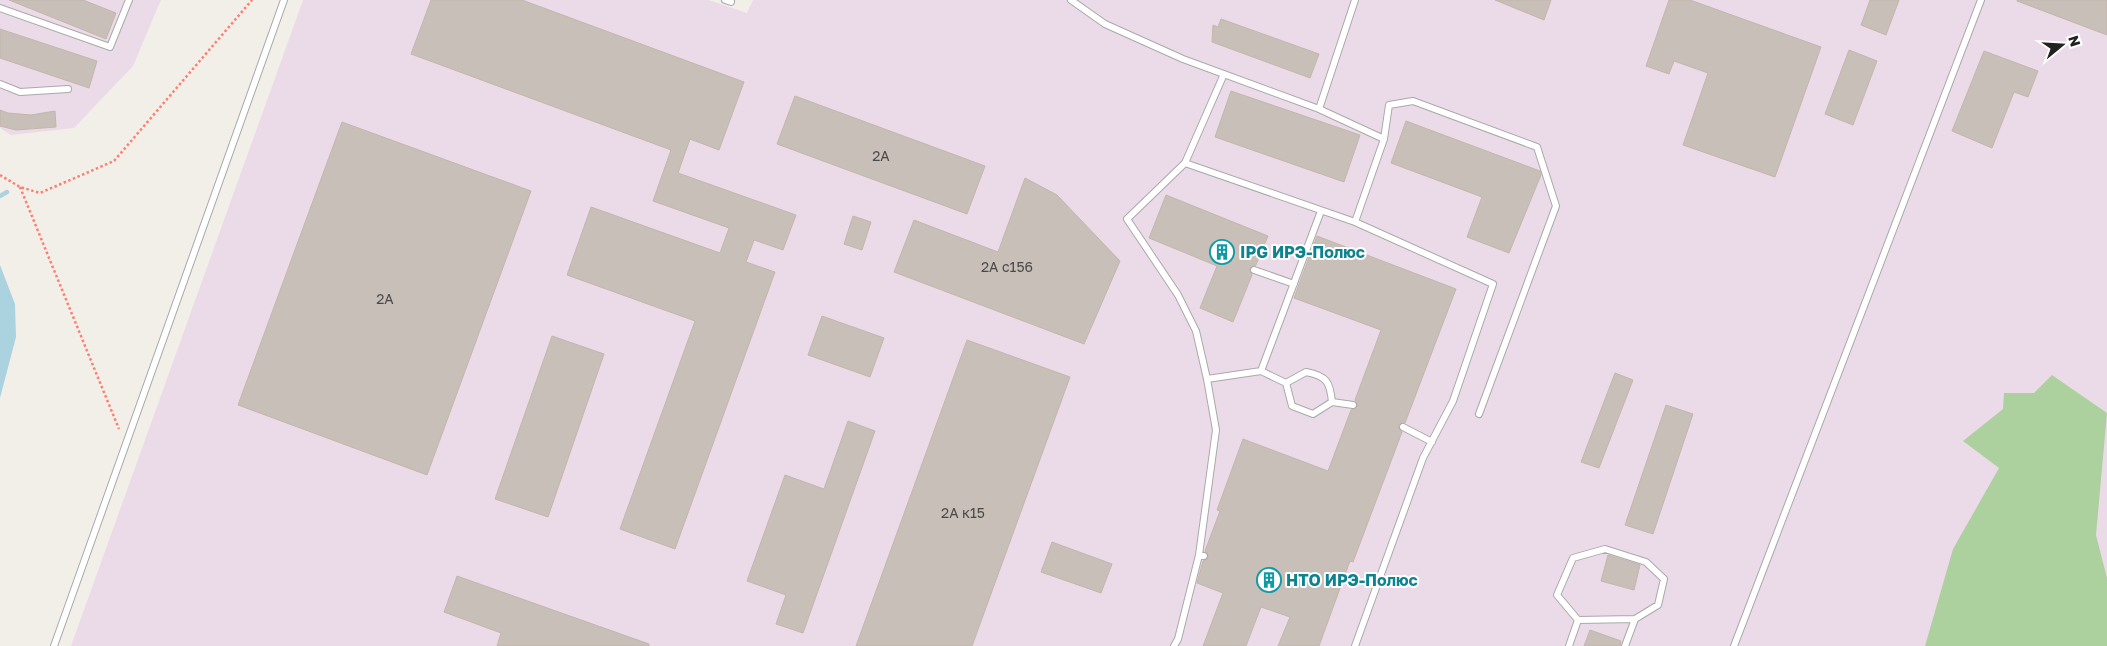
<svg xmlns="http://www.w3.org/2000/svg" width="2107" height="646" viewBox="0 0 2107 646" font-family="'Golos Text',sans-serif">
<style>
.industrial{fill:#ebdbe8}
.forest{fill:#add19e}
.water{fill:#aad3df}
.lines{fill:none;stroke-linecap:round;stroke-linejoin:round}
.stream{stroke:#aad3df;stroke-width:4.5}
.building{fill:#c7bfb8;stroke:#c4b6ab}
.service-casing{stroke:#a9a9a9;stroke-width:8}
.path{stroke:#fa8072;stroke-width:2.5;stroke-dasharray:2.5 2.5;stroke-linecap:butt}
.service{stroke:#fff;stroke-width:6}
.labels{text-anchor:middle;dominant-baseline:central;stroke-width:4;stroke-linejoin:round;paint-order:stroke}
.number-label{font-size:14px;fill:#4b4948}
.culture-label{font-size:16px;font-weight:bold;fill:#0d838f;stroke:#fff;text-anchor:start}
</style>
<rect width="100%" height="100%" fill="#f2efe9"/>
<path class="industrial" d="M0,0H161L133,66L74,128L11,135L0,128Z
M303,0H709L747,13L753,0H2107V646H71Z"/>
<path class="forest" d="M2052,375L2107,413L2096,535L2107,578V646H1925L1953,549L1999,468L1963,441L2003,409L2004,393H2034Z"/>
<path class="water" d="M0,265L15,304L16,337L0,398Z"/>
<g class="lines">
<path class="stream" d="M0,196L7,192"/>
</g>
<path class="building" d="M9,0H83L116,13L106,39Z
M431,0H522L744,82L719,150L690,139L678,173L796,215L783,250L754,240L746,262L775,272L675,549L620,529L695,321L567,275L591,207L720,253L729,228L653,201L671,150L411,54Z
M1495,0H1551L1544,20Z
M1669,0H1690L1821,47L1775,177L1683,145L1708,73L1674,61L1669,74L1646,66Z
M1870,0H1899L1886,35L1861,25Z
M2017,0H2107V35L2017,1Z
M1221,19L1319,54L1310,78L1212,42L1213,25L1218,27Z
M0,29L97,61L89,88L0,58Z
M1849,50L1877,61L1853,125L1825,114Z
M1984,51L2038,71L2028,97L2014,92L1992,148L1952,131Z
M1231,91L1360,135L1344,182L1215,137Z
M795,96L985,166L967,214L777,144Z
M0,110L8,113L31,115L55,111L56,127L16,130L0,126Z
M1406,121L1540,171L1541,175L1509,253L1467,237L1482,197L1391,163Z
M342,122L531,191L427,475L238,405Z
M1025,178L1057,195L1120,261L1084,344L894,272L914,220L998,252Z
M1166,195L1268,236L1256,265L1250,268L1252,275L1233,322L1200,308L1217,266L1149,238Z
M853,216L871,222L862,250L844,244Z
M1317,236L1456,289L1405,423L1398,425L1402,432L1353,562L1350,561L1319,646H1278L1290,617L1261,607L1246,646H1203L1223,593L1197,583L1203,561L1209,557L1205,551L1220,511L1217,510L1243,439L1328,471L1351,410L1358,406L1355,400L1381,330L1294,298Z
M822,316L884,338L870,377L808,355Z
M552,336L604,354L548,517L495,499Z
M967,340L1070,377L972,646H856Z
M1615,373L1633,380L1599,468L1581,462Z
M1666,405L1693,414L1653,534L1625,525Z
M848,421L875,431L803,633L776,624L786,595L747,581L785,475L824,489Z
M1052,542L1112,564L1101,593L1041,572Z
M1608,555L1640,565L1634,590L1601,581Z
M457,576L649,644V646H497L501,633L444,612Z
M1590,630L1621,641L1620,646H1584Z"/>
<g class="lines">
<defs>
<path id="service" d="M725,0L731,2
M1071,0L1105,24L1183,59L1319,109
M0,8L110,47L129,0
M0,84L20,92L68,89
M1384,139L1389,105L1413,101L1537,147L1556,206L1479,414
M1185,163L1355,222L1493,284L1453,401L1423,458L1355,646
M1355,222L1384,139L1319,109L1355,0
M1254,270L1294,284
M1261,371L1321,211
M1207,379L1196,331L1178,295L1127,219L1185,163L1224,74
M1286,383L1306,372C1327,376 1330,382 1332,402
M1403,427L1432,442
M1204,556L1199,555L1216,430L1207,379L1261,371L1286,383L1292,406L1313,414L1332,402L1353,405
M1578,620L1635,619
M54,646L284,0
M1174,646L1178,639L1199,555
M1569,646L1578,620L1557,595L1573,558L1605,549L1646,562L1664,579L1658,605L1635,619L1625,646
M1734,646L1981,0"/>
</defs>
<use href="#service" class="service-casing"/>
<path class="path" d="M0,175L20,187L40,193L114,161L252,0
M20,187L119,429"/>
<use href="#service" class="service"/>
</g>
<defs>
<symbol id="building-ring" viewBox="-11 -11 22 22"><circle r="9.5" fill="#fff" stroke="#0f9aa8" stroke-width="1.5"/><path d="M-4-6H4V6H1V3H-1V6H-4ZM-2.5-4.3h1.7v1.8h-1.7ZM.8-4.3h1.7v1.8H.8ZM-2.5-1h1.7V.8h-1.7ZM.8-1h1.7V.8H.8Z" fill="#0f9aa8"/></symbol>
</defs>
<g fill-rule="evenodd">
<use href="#building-ring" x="1208" y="238" width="28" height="28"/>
<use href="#building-ring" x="1255" y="566" width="28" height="28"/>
</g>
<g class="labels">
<g class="number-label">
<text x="881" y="155">2А</text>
<text x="1007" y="266">2А с156</text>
<text x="385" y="298">2А</text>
<text x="963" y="512">2А к15</text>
</g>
<g class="culture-label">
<text x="1240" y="252">IPG ИРЭ-Полюс</text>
<text x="1286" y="580">НТО ИРЭ-Полюс</text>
</g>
</g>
<g transform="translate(2062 45) rotate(72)" stroke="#ffffff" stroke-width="4" paint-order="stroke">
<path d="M0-4L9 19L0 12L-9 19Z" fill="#222222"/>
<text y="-8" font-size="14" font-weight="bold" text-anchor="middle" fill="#222222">N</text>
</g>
</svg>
